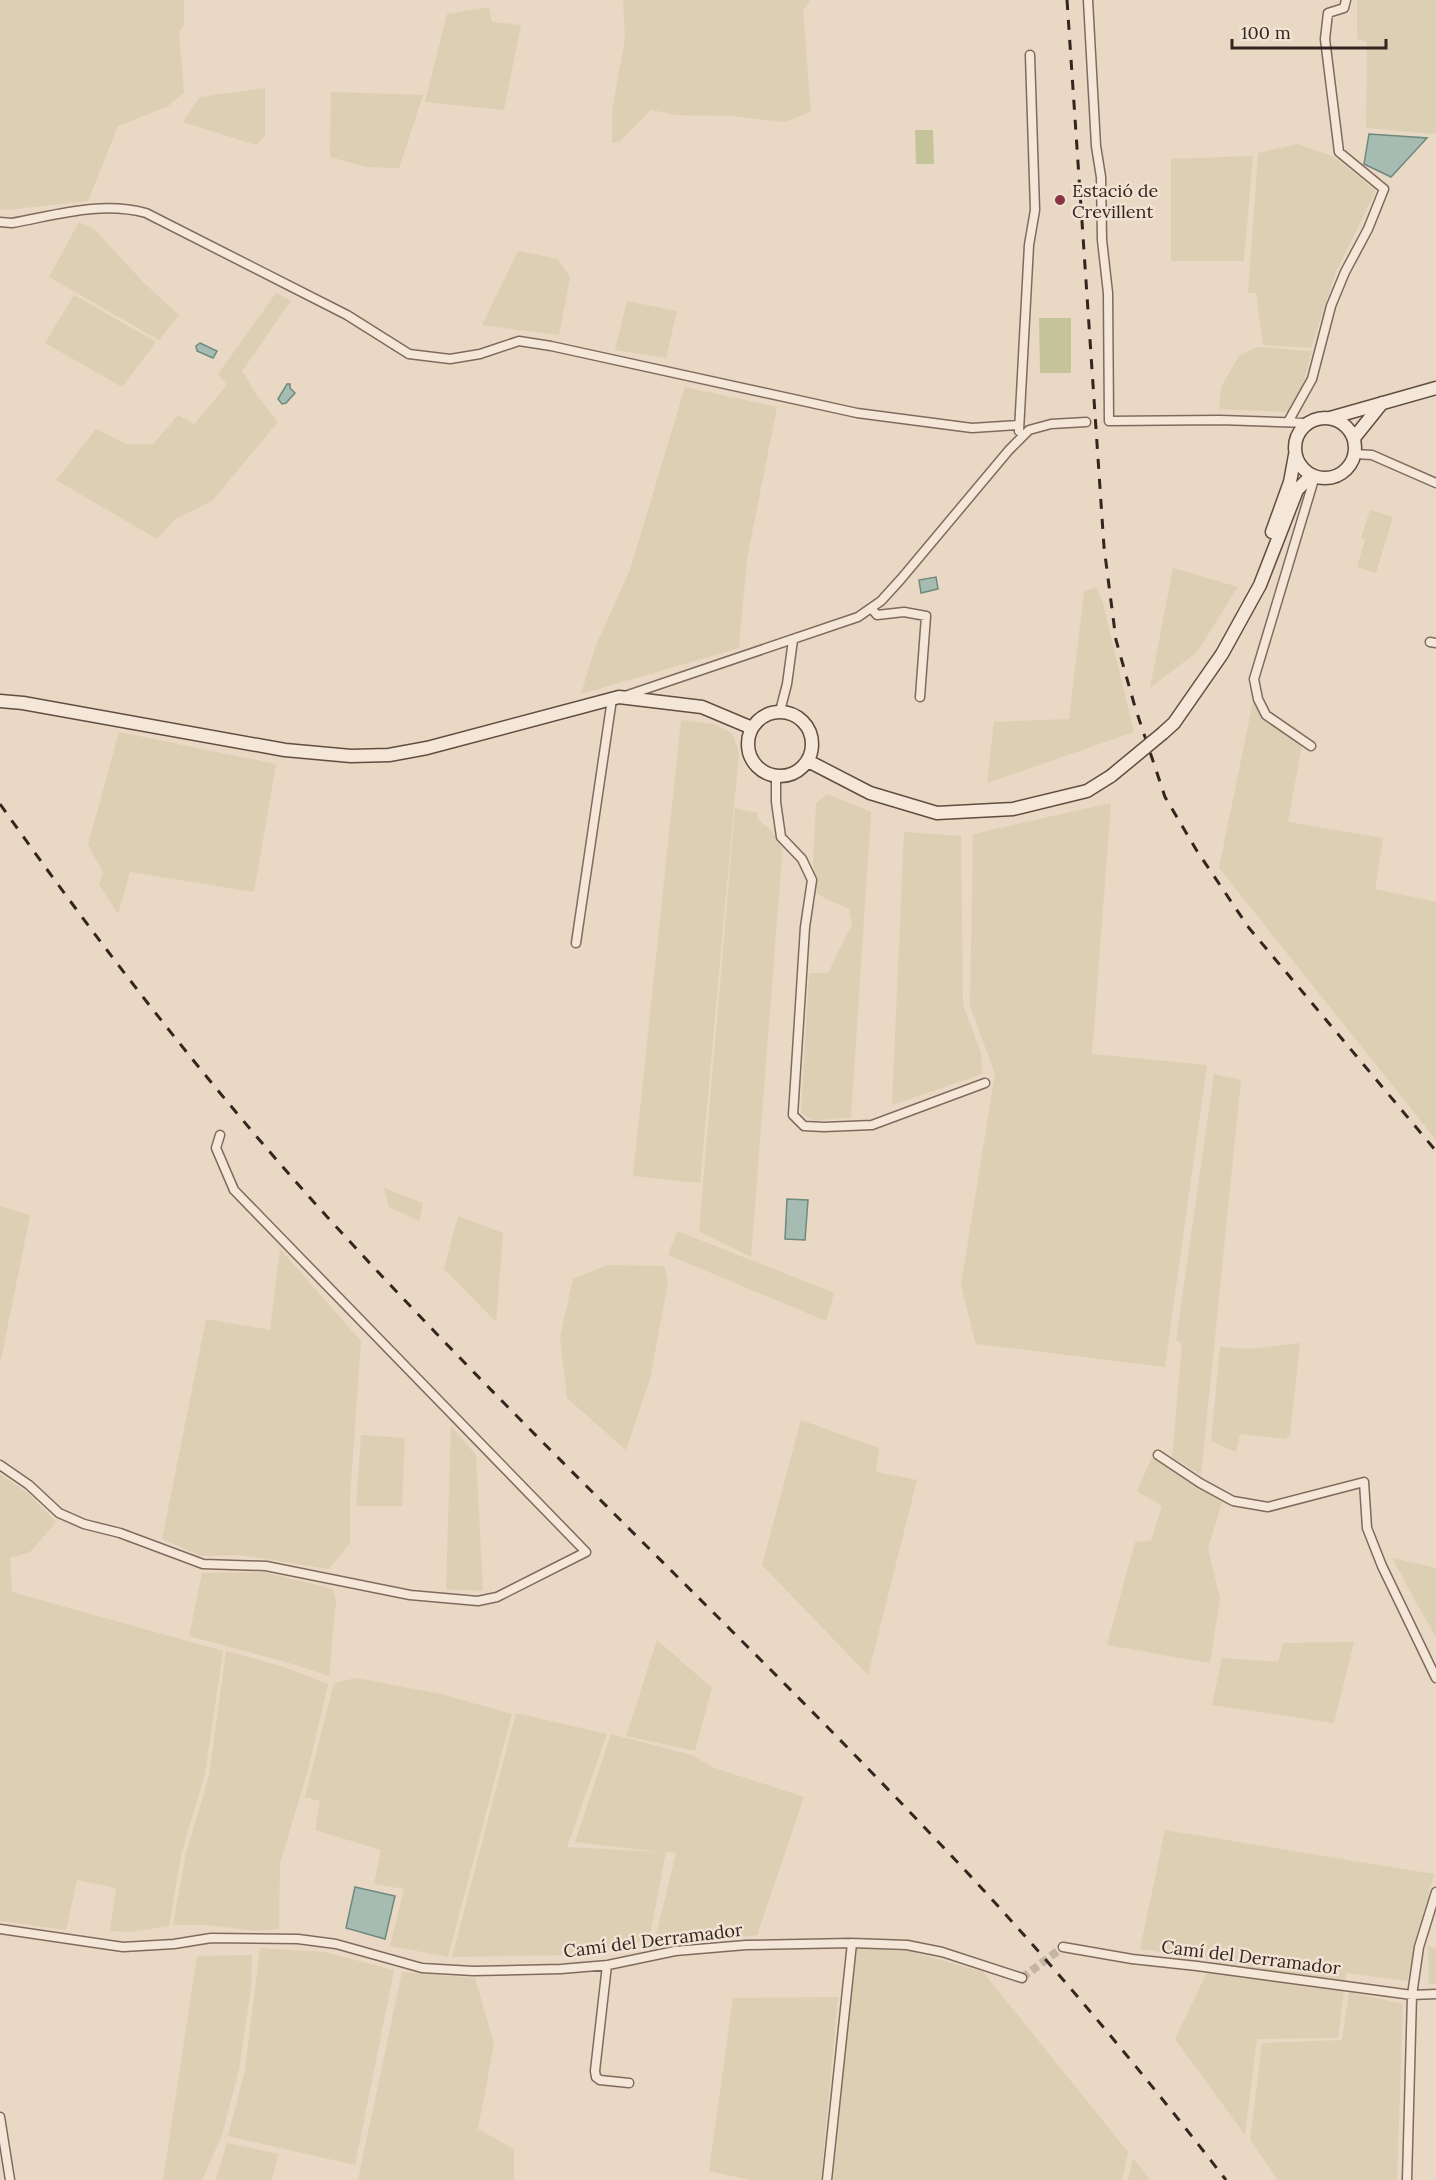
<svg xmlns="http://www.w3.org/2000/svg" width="1436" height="2180" viewBox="0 0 1436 2180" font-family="Lora,serif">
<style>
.farmland{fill:#ddcfb3}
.green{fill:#c5c39a}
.water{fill:#a6bcb2;stroke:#6e897e;stroke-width:1.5}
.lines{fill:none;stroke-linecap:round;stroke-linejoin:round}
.street-tunnel{stroke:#c4b4a3;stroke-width:8;stroke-dasharray:8 4;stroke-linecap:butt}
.street-casing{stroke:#816a5d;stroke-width:11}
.secondary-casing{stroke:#634c40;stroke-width:15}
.street{stroke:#f4e7d7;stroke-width:8}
.secondary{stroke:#f4e7d7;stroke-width:12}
.rail{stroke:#33251f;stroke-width:3;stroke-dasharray:10 10;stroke-linecap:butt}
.secondary-bridge-casing{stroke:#634c40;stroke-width:15;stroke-linecap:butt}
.secondary-bridge{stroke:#f4e7d7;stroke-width:12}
.poi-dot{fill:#893442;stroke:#f1e3d3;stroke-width:2}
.labels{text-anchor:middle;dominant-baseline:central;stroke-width:5;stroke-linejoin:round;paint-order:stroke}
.poi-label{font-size:18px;fill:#33251f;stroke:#f1e3d3;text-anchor:start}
.street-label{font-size:18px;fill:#33251f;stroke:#f1e3d3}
</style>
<rect width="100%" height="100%" fill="#e8d8c4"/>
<path class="farmland" d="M0,0H184V25L179,31L184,93L168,106L118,126L88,201L6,210L0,209Z
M623,0H810L803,11L811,112L784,122L732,116L677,115L651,110L619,142L612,143V112L625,38Z
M1357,0H1436V132L1434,134L1366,128L1367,42L1357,39Z
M489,7L492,22L521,25L504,110L425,102L447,14Z
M265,88V136L256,145L183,122L200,97Z
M331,92L423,95L399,168L366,167L330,157Z
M1298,144L1334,157L1376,191L1336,272L1311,348L1263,345L1256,293H1248L1258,153Z
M1253,156L1244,261H1171V159Z
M79,222L94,229L144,283L179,315L159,340L49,277Z
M518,251L558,259L570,277L559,335L482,325Z
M276,293L291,301L242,371L258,397L278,422L212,501L175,519L157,539L56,480L96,429L126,444H153L178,415L194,424L227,385L218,374Z
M74,295L156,342L122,387L45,343Z
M627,301L677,311L666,358L615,350Z
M1257,347L1312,351L1302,387L1289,412L1219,409L1221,387L1239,356Z
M685,387L777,407L747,558L739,648L581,694L596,645L630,570Z
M1370,510L1393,517L1376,573L1357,567L1365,540L1361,538Z
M1173,568L1238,587L1197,652L1150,688Z
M1096,587L1103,603L1134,732L987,783L994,722L1069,719L1084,592Z
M1253,701L1303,738L1288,822L1383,838L1375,889L1436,902V1140L1219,868Z
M681,720L713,724L732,733L739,752L700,1183L633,1176Z
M119,732L276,764L254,892L130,872L118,914L99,885L103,872L88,845Z
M827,794L871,812L851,1117L814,1121L801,1113L809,973H828L852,924L849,909L826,899L817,893L813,864L816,803Z
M1111,803L1092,1054L1207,1065L1165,1367L976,1344L961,1285L995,1074L970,1006L973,834Z
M735,808L757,813L758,820L772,831L781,846L782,855L751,1257L699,1231Z
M904,832L961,836L963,1005L981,1053L982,1074L892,1105Z
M1214,1074L1241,1080L1201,1475L1172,1457L1182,1344L1176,1340Z
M384,1188L423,1203L419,1221L389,1207Z
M0,1206L30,1215L0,1364Z
M458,1216L503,1233L496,1322L444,1269Z
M677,1231L834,1293L826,1321L668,1255Z
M280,1249L361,1341L350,1498V1543L329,1569L240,1555L201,1556L162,1539L206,1319L270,1330Z
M607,1265L664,1266L668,1282L650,1379L626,1450L567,1398L560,1337L573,1279Z
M1300,1343L1290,1435L1285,1439L1240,1434L1236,1452L1211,1441L1220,1347L1249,1349Z
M801,1420L879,1448L876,1472L917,1480L868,1675L762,1565Z
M451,1426L476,1455L483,1591L446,1589Z
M361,1435L405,1438L402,1506H356Z
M1152,1457L1222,1502L1208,1549L1220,1598L1210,1663L1107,1645L1135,1542L1151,1541L1162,1506L1137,1491Z
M0,1474L28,1493L56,1522L30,1552L10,1558L12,1592L223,1651L205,1774L182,1851L169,1926L132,1932L110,1931L116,1888L77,1880L66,1930L0,1921Z
M1392,1558L1436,1568V1638Z
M264,1572L333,1589L336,1602L329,1676L293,1664L189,1636L202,1573Z
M657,1640L712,1688L695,1751L626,1736Z
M1354,1642L1334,1723L1212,1705L1222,1658L1278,1662L1283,1643Z
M226,1651L284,1667L328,1684L308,1770L280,1863L279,1929L257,1931L208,1925H173L186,1853L209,1776Z
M356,1678L441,1694L512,1714L448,1957L390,1946L404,1889L374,1884L381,1850L315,1830L320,1801L305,1797L334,1683Z
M516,1713L607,1734L567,1847L660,1852L575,1842L611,1734L692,1755L712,1767L804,1797L757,1935L653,1948L676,1853L666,1852L649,1940L570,1955L452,1957Z
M1165,1830L1434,1874L1407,1981L1346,1973L1338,2038L1257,2039L1245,2135L1175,2039L1213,1960L1140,1949Z
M1428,1946L1436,1949V1984H1429Z
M260,1948L324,1952L394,1970L355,2165L228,2136L245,2070Z
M855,1949L909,1951L983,1972L1128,2152L1122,2180H833Z
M252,1955L251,1989L239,2069L222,2135L202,2180H163L197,1956Z
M402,1972L475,1978L494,2044L478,2129L514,2149V2180H358Z
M1349,1992L1403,2004L1397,2180H1278L1250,2140L1262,2043L1342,2040Z
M838,1997L821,2180H750L709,2171L733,1998Z
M227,2143L278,2154L272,2180H216Z
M1133,2158L1150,2180H1128Z"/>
<path class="green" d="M915,130H933L934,164H916Z
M1039,318H1071V373H1040Z"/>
<path class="water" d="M1369,134L1427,138L1391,177L1364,164Z
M200,343L217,351L213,358L197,351L196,346Z
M287,384H290V388L295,393L286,403L282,404L278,399Z
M936,577L938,589L921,593L919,580Z
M787,1199L808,1200L805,1240L785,1239Z
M355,1887L395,1896L385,1939L346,1928Z"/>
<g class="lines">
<path class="street-tunnel" d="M1022,1978L1063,1947"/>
<defs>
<path id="street" d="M1088,0L1096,146L1101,177L1102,240L1108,293L1109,421L1220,420L1307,423
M0,222L12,223C57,215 101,201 146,213L347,315L409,354L450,359L480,354L519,341L551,346L857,413L972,428L1019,425
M1288,422L1312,379L1331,306L1345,272L1368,229L1384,189L1339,152L1325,39L1328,13L1344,8L1346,0
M1019,431L1029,245L1035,210L1030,55
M1355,454L1372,455L1436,483
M871,608L877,615L904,612L926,616L920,697
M1430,642L1436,643
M625,696L858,617L881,601L901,579L1009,450L1029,430L1051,424L1086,422
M780,711L787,684L793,640
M1311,746L1266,715L1258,699L1254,679L1315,476
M776,776V802L781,837L802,859L812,880L805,927L793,1115L804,1126L824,1127L872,1125L985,1083
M576,943L612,699
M1158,1455L1200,1483L1233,1501L1268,1507L1364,1482L1367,1528L1382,1566L1436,1678
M0,1465L29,1485L59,1513L84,1524L120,1533L203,1564L266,1566L410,1595L478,1601L497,1597L586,1552L234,1190L216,1148L220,1135
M0,1929L123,1947L174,1944L211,1938L298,1939L336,1944L422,1968L473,1971L561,1969L608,1965L675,1951L746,1945L852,1943L907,1945L942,1952L1022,1978
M1063,1947L1132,1959L1197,1966L1412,1995L1436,1994
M607,1965L595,2071L596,2077L600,2080L629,2083
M0,2117L10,2180
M827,2180L852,1943
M1407,2180L1412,1995L1419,1947L1436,1892"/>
<path id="secondary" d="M1295 448a30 30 0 1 1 60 0a30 30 0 1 1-60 0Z
M1330,418L1436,388
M1354,438L1382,403
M1272,532L1290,482L1295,455
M0,701L23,703L285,750L351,756L389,755L427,748L619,697L702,707L752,728
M748 744a32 32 0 1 1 64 0a32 32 0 1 1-64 0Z
M1163,733L1174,723L1222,654L1260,585L1297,490L1312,475
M808,761L870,793L937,813L1013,809L1087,791L1111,776"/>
</defs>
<use href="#street" class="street-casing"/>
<use href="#secondary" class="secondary-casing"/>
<use href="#street" class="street"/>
<use href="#secondary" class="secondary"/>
<path class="rail" d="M1067,0L1104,547L1116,640L1135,707L1165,797L1197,851L1249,928L1436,1151
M0,804C109,958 225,1107 353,1245C544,1452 751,1643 944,1848C1044,1953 1137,2065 1226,2180"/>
<defs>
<path id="secondary-bridge" d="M1111,776L1163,733"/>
</defs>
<use href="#secondary-bridge" class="secondary-bridge-casing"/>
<use href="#secondary-bridge" class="secondary-bridge"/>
</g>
<circle class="poi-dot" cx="1060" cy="200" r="6"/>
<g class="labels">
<g class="poi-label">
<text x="1072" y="190">Estació de<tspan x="1072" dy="21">Crevillent</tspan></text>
</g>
<g class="street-label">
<text transform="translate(653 1940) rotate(-7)">Camí del Derramador</text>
<text transform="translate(1251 1957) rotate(7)">Camí del Derramador</text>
</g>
</g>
<path d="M1232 39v9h154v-9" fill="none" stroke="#33251f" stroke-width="3"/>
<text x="1241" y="39" font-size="18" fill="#33251f" stroke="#f1e3d3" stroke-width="4.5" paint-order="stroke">100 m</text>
</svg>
